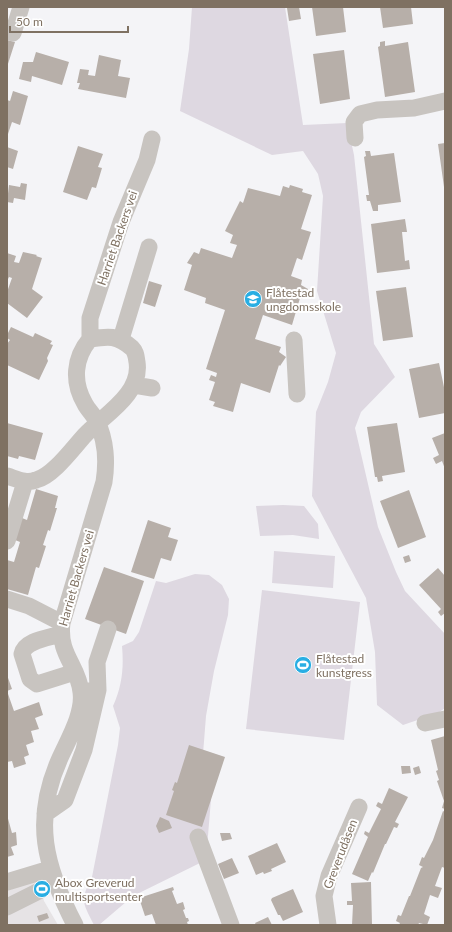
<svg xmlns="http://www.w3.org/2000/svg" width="452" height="932" viewBox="0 0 452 932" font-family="Lato,sans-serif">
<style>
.built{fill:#e6e3e5}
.green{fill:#ded8e1}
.building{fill:#b7afa9}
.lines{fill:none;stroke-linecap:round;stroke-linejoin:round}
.minor{stroke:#c8c4c0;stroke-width:17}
.labels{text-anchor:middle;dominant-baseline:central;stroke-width:4;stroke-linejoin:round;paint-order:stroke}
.street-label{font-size:12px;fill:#7f7162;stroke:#fff}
.poi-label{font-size:12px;fill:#7f7162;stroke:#fff;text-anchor:start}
</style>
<rect width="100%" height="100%" fill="#f4f4f7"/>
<path class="built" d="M38,880L44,901L58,925H7V881Z"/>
<path class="green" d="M192,7H285L303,125L347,123L354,155L374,344L395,377L361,412L355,428L378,527L396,572L405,591L445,634V708L438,713L403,725L377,705L375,652L366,598L312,496L316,412L328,382L336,353L317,291L323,196L318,174L303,151L272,155L180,111L189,49Z
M283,505L304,506L318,524L319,539L293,535L260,536L256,506Z
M274,551L335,556L333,588L272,583Z
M195,574L209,575L222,585L229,599L228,615L214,671L206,716L203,754L211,799L207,848L202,862L133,896L99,925H94C82,901 80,901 92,877L118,745L120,728L113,706C122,686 124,668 122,646L133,641L139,632L156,581L166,583Z
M262,590L360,602L344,740L246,729Z"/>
<path class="building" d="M293,7H299L301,19L289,21L287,8Z
M312,7H343L346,32L316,36Z
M380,7H411L413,24L383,28Z
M7,40L15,42L7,67Z
M385,41V46L408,42L415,92L385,97L378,47L380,46V42Z
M344,50L350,99L320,104L313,54Z
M36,52L69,62L62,85L32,76L31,82L19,79L23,62H33Z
M99,55L121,60L118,76L130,78L126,98L78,89L80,83H77L80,69L89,70L88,75L95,76Z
M13,91L28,96L20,125L12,122L7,137V100L10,101Z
M445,143V187H444L438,144Z
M78,146L103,154L98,167L102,168L96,188L92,187L87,200L63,192Z
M7,147L18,151L13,169L7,167Z
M365,151H370L371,156L394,153L401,202L378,205V211H373L370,201H367L366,195H369L364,157L366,156Z
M21,183L27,184L25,200L14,198L13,203L7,202L9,185L20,187Z
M290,185L303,189L302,192L312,195L301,229L311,232L302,260L297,258L291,276L302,280L301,285L308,289L302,299L300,298L292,325L263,315L255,339L281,347L279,352L286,357L280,366L279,365L270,393L241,383L233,412L213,406L215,402L209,400L215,382L209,380L211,375L216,377L217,373L206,369L225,310L205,303L206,298L184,290L192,265L187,263L194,252L199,254L201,248L232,258L237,245L230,243L233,235L225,231L240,201L243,203L248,188L280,196L283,186L289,188Z
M405,219L407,232H402L405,261L409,260L410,269L377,273L371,224Z
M23,252L37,255L36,256L42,258L32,289L43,297L27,318L7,303V292L12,278L9,277L7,281V253L16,256L14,262L19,263Z
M149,281L162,285L155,307L143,303Z
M406,287L413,337L383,341L376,291Z
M11,327L33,337L35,333L52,341L50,344L53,345L47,358L48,361L39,380L7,365V344L10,340L7,338V335Z
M439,363L445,392V413L419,418L409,369Z
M7,423L43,433L35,460L19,456L18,459L7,456Z
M397,423L405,472L382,476L383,481L378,482L377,477H375L367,427Z
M445,433V469L442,461L436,464L433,458L439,455L432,438Z
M36,489L58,496L55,508H57L50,531L48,530L43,545L46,546L39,568L36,567L28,595L7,589V560L14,562L20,542L15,540L22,518L27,520Z
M409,490L426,537L398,548L380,501Z
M148,520L171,528L168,537L178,540L171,561L161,558L154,579L131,572Z
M409,555L411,561L405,563L403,557Z
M104,567L144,581L126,634L85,619Z
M438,568L445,576V613L441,616L438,612L441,609L419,585Z
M7,675L12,689L7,691L14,711L39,702L43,715L35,718L39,729L31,731L34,742L26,745L29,755L24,757L26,764L14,768L12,761L7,762Z
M445,736V809L442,808L444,801L437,781L439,780L436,771L438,770L431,740Z
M189,745L225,757L202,827L166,815L174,791L172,790L175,782L177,783Z
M401,766H410L411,773L402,774Z
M419,766L421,773L415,775L413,768Z
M389,788L408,797L395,822L399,824L397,828L394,827L386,844H385L373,873L372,872L368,881L352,874L368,837L364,834L365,831L369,833L381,809L376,806L378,802L382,804Z
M443,811L445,812V868L442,867L435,886L442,888L438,898L430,895L424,914L430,917L427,925L419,923L418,925H399L400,923L396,921L398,915L401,916L409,896H410L421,868L423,867L419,865L422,857L424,858L433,840Z
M7,815L12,833L16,832L17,845L11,847L14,855L7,857Z
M160,817L169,821L172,828L159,833L156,826Z
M220,833H230L232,839L222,841Z
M277,843L286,862L271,869L272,871L264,874L263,872L256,875L248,856Z
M232,858L239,873L224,879L218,864Z
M371,882L372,925H352L353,905H347V901H352L351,883Z
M173,887L174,890L172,891L177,904L183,902L185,909L183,910L186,918H188L189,921L187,922L188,925H156L152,914L145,916L139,898Z
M293,889L303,912L283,921L280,915H278L271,900L272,898Z
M47,913L49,918L39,922L37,916Z
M268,917L272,925H256L255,923Z"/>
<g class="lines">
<path class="minor" d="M13,33L21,7
M355,138L354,122L360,114L377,110L414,108L445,101
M90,339V318L121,222L147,160L152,139
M121,339L149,247
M294,340L297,394
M134,385L152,388
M7,476C17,479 26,484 36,480C53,476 73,448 85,435C104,415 142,394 137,362C136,356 136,352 132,348C117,335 109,336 90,339C74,358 72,382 85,404C88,410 94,415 97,422C106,440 107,463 104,482L62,623C58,655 78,665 81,692C84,713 69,738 60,758C32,820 45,867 75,925
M7,541L25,482
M7,599L29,606L62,623
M61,634C49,638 25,640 22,654L30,679L37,684L75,672
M88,691L98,690L97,662L108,629
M425,723L445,719
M45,814L65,800L84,750L98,690
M198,837L231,925
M7,882L50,869
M7,907L39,891
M328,925L324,896L329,876L359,807"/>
</g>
<defs>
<symbol id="school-disc" viewBox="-11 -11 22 22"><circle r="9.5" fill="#29aee3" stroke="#fff"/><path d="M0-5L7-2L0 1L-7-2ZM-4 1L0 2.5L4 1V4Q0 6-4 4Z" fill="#fff"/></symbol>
<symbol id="stadium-disc" viewBox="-11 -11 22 22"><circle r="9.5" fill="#29aee3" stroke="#fff"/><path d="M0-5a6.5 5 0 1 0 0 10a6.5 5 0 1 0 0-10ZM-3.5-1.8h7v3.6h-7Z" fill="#fff"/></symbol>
</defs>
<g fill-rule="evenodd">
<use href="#school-disc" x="243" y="289" width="20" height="20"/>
<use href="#stadium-disc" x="293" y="655" width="20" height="20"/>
<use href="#stadium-disc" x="32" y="879" width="20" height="20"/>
</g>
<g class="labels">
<g class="street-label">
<text transform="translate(117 238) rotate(-71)">Harriet Backers vei</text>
<text transform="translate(76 578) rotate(-74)">Harriet Backers vei</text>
<text transform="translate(340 854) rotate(-69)">Greverudåsen</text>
</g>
<g class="poi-label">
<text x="266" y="292">Flåtestad<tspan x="266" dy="14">ungdomsskole</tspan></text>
<text x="316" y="658">Flåtestad<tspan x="316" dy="14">kunstgress</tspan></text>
<text x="55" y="882">Abox Greverud<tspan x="55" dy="14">multisportsenter</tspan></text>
</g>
</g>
<rect width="452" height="932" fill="none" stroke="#7f7162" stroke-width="16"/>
<path d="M10 26v6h118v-6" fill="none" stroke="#7f7162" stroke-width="2"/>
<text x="16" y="26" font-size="12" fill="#7f7162" stroke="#ffffff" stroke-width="3" paint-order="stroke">50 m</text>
</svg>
